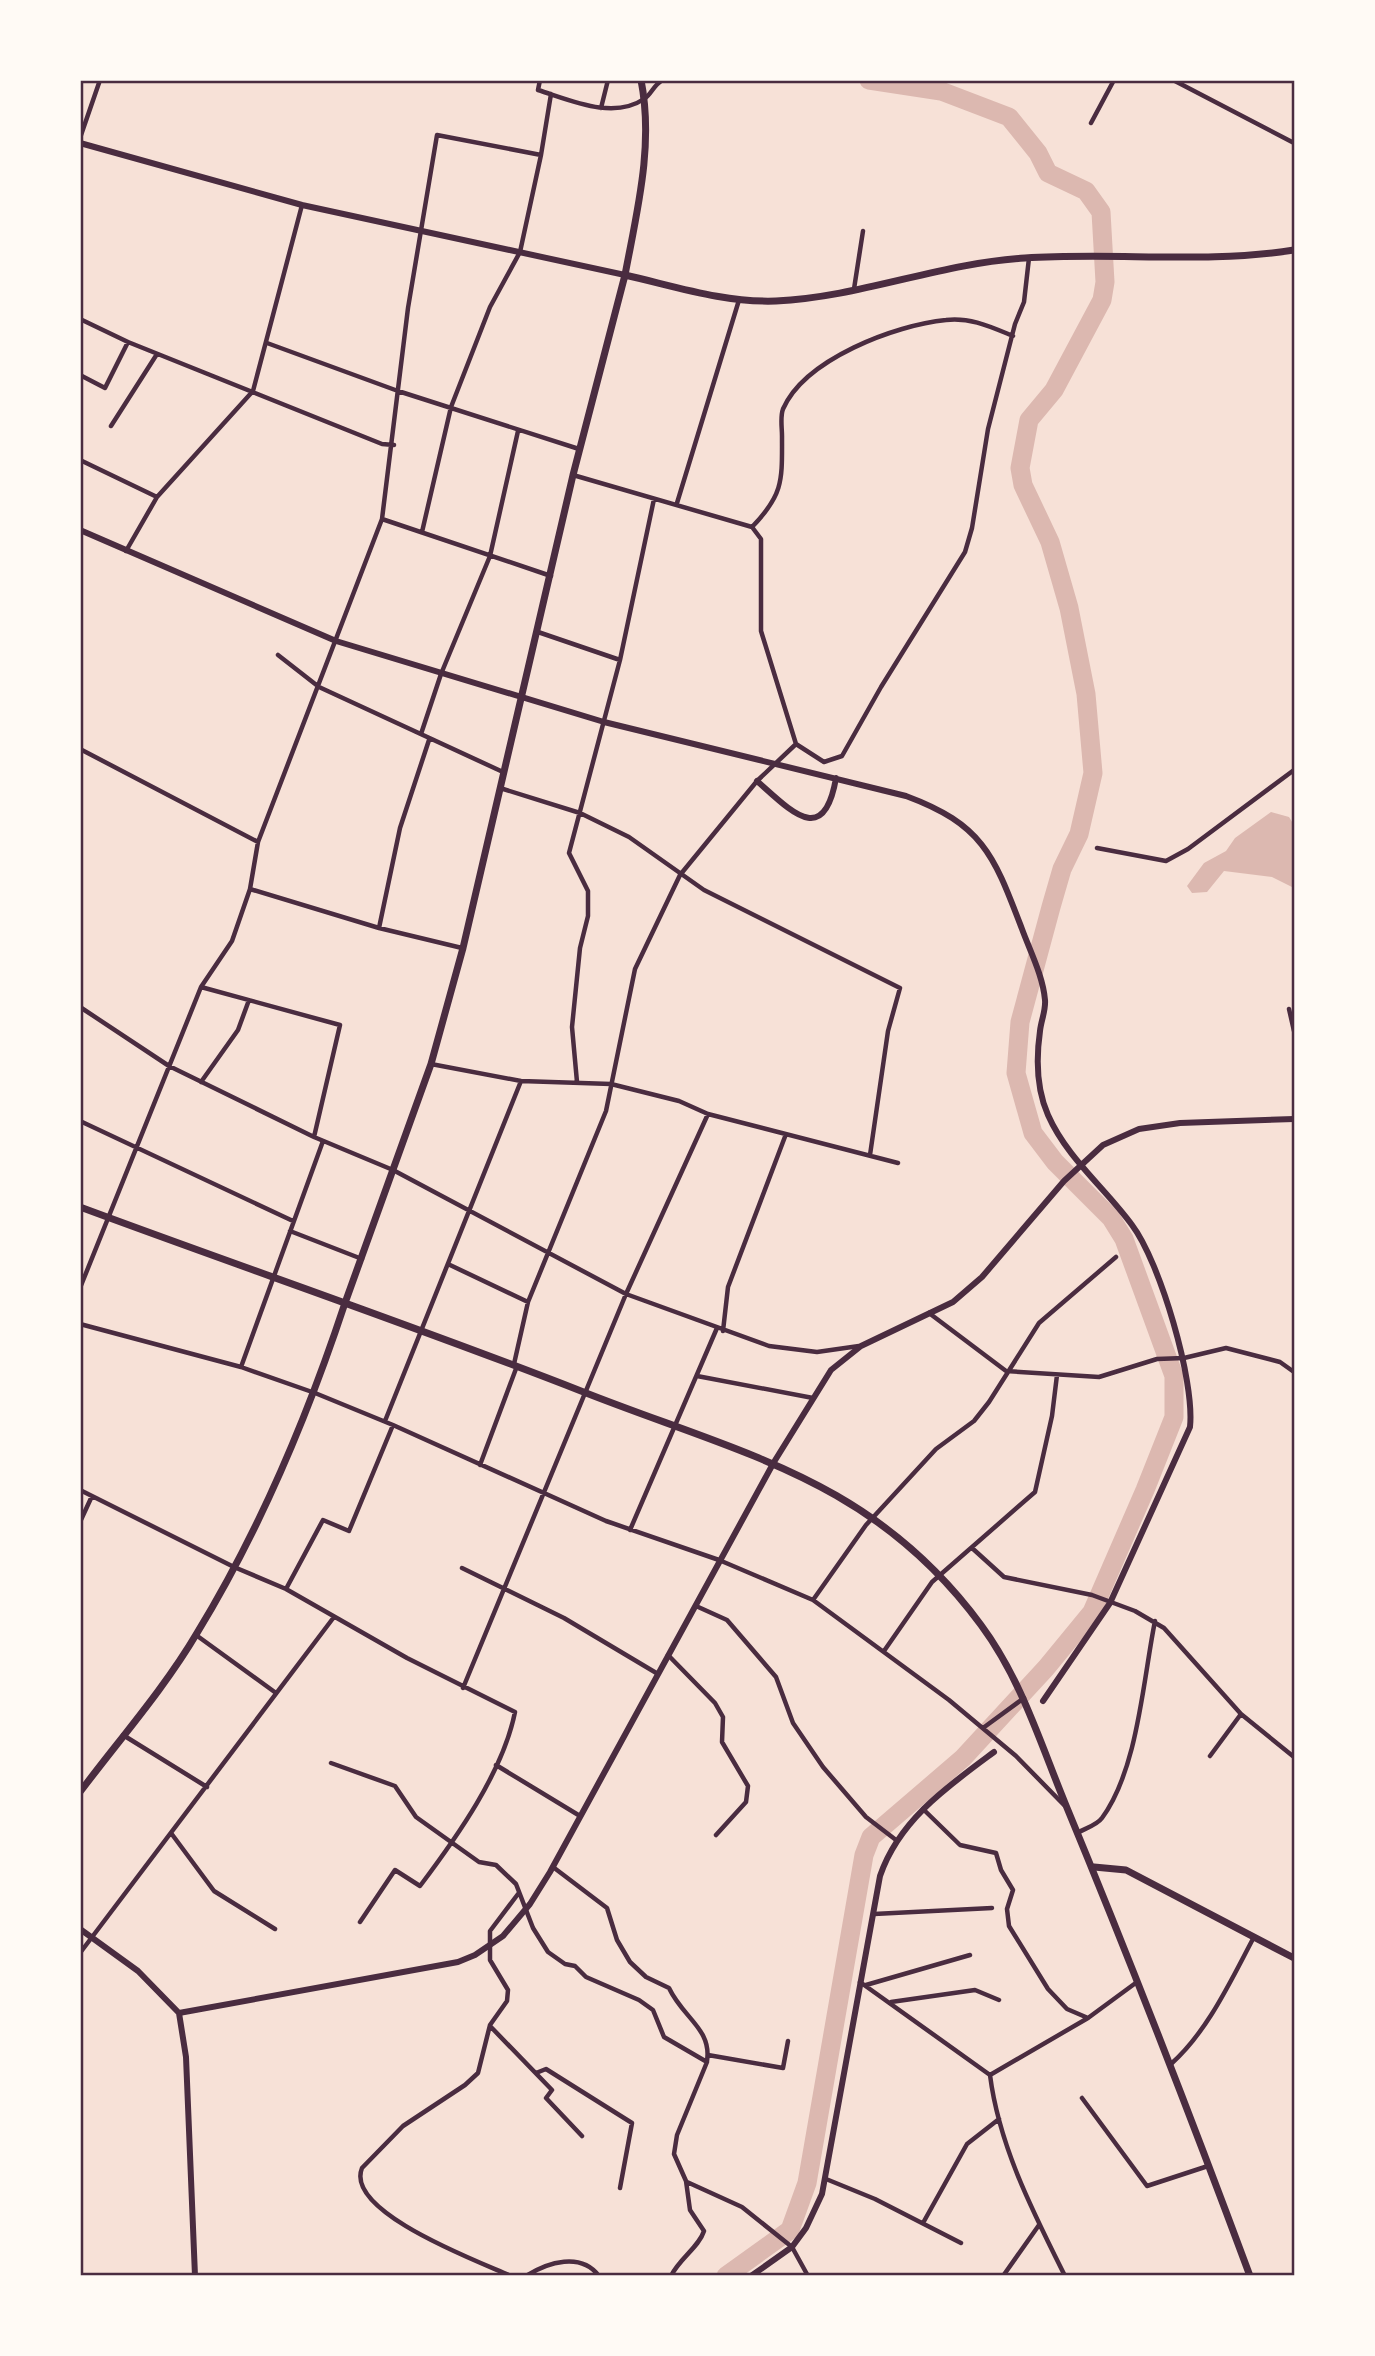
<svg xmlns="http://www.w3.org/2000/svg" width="1375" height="2356" viewBox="0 0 1375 2356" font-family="'Golos Text',sans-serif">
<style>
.water{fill:#dcb8b0}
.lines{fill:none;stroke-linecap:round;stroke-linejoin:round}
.river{stroke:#dcb8b0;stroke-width:19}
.minor{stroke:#4a2c40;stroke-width:4.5}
.tertiary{stroke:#4a2c40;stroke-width:6}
.secondary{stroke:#4a2c40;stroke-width:7}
.primary{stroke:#4a2c40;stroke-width:7}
.neatline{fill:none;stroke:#4a2c40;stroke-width:2.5}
</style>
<rect width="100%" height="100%" fill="#f7e1d7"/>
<path class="water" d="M1271,812L1289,817L1294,825V888L1272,877L1224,871L1207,892L1192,893L1187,886L1204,863L1226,851L1235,838Z"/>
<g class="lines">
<path class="river" d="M726,2276L790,2230L807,2183L864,1855L871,1837L963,1758L1046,1668L1092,1612L1145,1490L1174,1417V1376L1124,1239L1111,1218L1055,1162L1033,1133L1016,1073L1020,1022L1051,907L1062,869L1079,834L1093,773L1086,694L1069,608L1050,542L1023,485L1020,468L1029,420L1054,390L1102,300L1105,282L1101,212L1086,191L1048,173L1038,153L1009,117L941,91L869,80"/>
<path class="minor" d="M540,80L538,90C570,100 613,120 644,99C652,94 653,85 663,80
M1173,80L1294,143
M601,108L608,80
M1091,123L1114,80
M80,138L100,80
M854,289L863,231
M80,319L128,342L382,444L394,445
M267,343L398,391L579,449
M80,375L105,388L128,342
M111,426L157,354
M80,460L157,497
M573,475L752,527L761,539V631L796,744L824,762L842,756L881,687L965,552L972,528L988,429L1015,324L1024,302L1029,258
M677,503L739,300
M382,519L551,576
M752,527C784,494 782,480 782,436C782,427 780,417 783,409C805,359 895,325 946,320C970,317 991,327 1013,336
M422,532L451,407L490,307L520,252L541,155L551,94
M126,551L157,497L253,391L302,205
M538,632L620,660
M278,655L319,687L503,772
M421,734L441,674L490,556L518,431
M80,749L258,842
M500,788L580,813L629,837L704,890L900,988L888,1031L870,1155
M1097,848L1166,861L1188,849L1294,770
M250,889L379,928L462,948
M379,928L400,828L429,740
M201,987L340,1025L314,1137
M80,1007L169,1066L314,1137L393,1170L626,1294L769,1346L817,1352L859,1346
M1289,1009L1294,1031
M431,1064L521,1081L611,1084L679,1101L708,1114L898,1163
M201,1082L238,1030L249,1000
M577,1082L572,1027L580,948L588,916V891L569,853L620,660L654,499
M80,1121L293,1221
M290,1231L362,1259
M450,1265L528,1302
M80,1288L201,987L232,941L250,889L258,842L382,519L408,308L437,135L541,155
M929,1313L1006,1371L1099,1377L1157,1359L1184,1358L1226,1348L1280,1362L1294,1372
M80,1324L241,1367L315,1393L393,1425L606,1521L719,1560L813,1600L949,1700L1016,1756L1064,1805
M723,1331L728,1287L786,1134
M514,1364L528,1302L606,1111L635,969L680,875L757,781L796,744
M241,1367L323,1141
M697,1376L813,1398
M385,1421L521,1081
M480,1465L517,1366
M80,1490L234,1567L286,1589L407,1658L515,1712C503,1772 457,1837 420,1886L395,1870L360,1922
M80,1522L92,1496
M630,1530L717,1328
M972,1548L1004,1577L1092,1595L1135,1611L1164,1628L1241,1714L1294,1757
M462,1568L564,1618L658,1674
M286,1589L323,1520L349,1531L393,1425
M813,1600L866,1525L936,1449L974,1421L989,1402L1039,1323L1116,1257
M696,1606L727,1620L776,1677L793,1723L823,1767L866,1817L896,1840
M196,1635L276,1693
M884,1651L932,1582L1035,1492L1052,1416L1057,1375
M668,1655L715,1703L723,1717L722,1742L748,1786L746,1802L716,1835
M463,1688L626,1294L708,1114
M983,1728L1024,1698
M123,1735L207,1787
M1210,1756L1241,1714
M331,1763L395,1786L416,1817L479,1862L496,1865L516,1884L533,1928L548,1952L565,1964L575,1966L586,1977L639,2000L653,2010L664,2037L707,2062L677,2135L674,2154L686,2181L690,2210L704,2231C699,2247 679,2259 671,2276
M496,1765L580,1816
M923,1809L960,1845L996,1853L1001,1870L1013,1890L1007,1909L1009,1926L1048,1989L1067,2009L1088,2018
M1079,1832C1086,1828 1097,1825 1102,1818C1138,1769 1143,1680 1155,1621
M171,1833L214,1891L275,1929
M553,1867L607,1908L617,1940L630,1962L646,1977L669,1988C683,2018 712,2029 707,2061
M874,1914L992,1908
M80,1953L334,1617
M860,1982L990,2075C999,2146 1033,2212 1065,2276
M866,1985L970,1955
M891,2002L975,1990L999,2000
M490,2026L552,2090L546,2098L582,2136
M708,2055L783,2068L788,2041
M1171,2064C1208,2031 1231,1980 1254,1937
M536,2073L546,2069L632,2123L620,2188
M990,2075L1088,2018L1137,1982
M1082,2098L1147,2186L1208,2166
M826,2179L875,2199L961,2243
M687,2182L742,2207L792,2247L808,2276
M923,2223L967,2144L999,2119
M511,2276C480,2262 344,2212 362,2168L403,2126L465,2085L478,2073L490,2025L507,2001L508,1990L490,1960V1931L518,1894
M526,2276C548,2262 581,2252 599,2276
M1003,2276L1039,2225"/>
<path class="tertiary" d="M80,143L302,205L625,275
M80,530L336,641L604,722L906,796C984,825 994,856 1022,929C1030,951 1043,976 1045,1000C1046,1010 1041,1021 1040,1031C1036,1059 1037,1090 1048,1115C1067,1158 1105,1188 1132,1225C1160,1262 1195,1381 1190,1427L1110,1603L1043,1701
M757,781C791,811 824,848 836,778
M80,1929L138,1971L179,2013L186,2057L195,2276
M179,2013L458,1962L475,1955L503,1936L530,1904L550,1872L774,1462L831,1370L861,1346L953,1302L982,1277L1064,1181L1103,1145L1139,1129L1180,1123L1294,1119
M751,2276L792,2247L806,2228L822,2194L880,1876C899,1820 948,1786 994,1752"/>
<path class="secondary" d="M625,275C637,211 654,145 641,80
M80,1792C119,1740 164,1689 197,1633C260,1530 307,1418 345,1303
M1094,1867L1126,1870L1294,1958"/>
<path class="primary" d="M80,1207C247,1269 415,1326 581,1391C740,1454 873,1478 981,1625C1021,1679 1040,1742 1065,1803C1130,1960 1191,2117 1250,2276
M345,1303L431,1064L463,948L573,475L625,275C674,286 725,303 776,301C861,297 940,263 1025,258C1115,252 1205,264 1294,250"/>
</g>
<rect width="1375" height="2356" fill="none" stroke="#fffaf5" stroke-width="164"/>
<rect x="82" y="82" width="1211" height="2192" class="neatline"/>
</svg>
